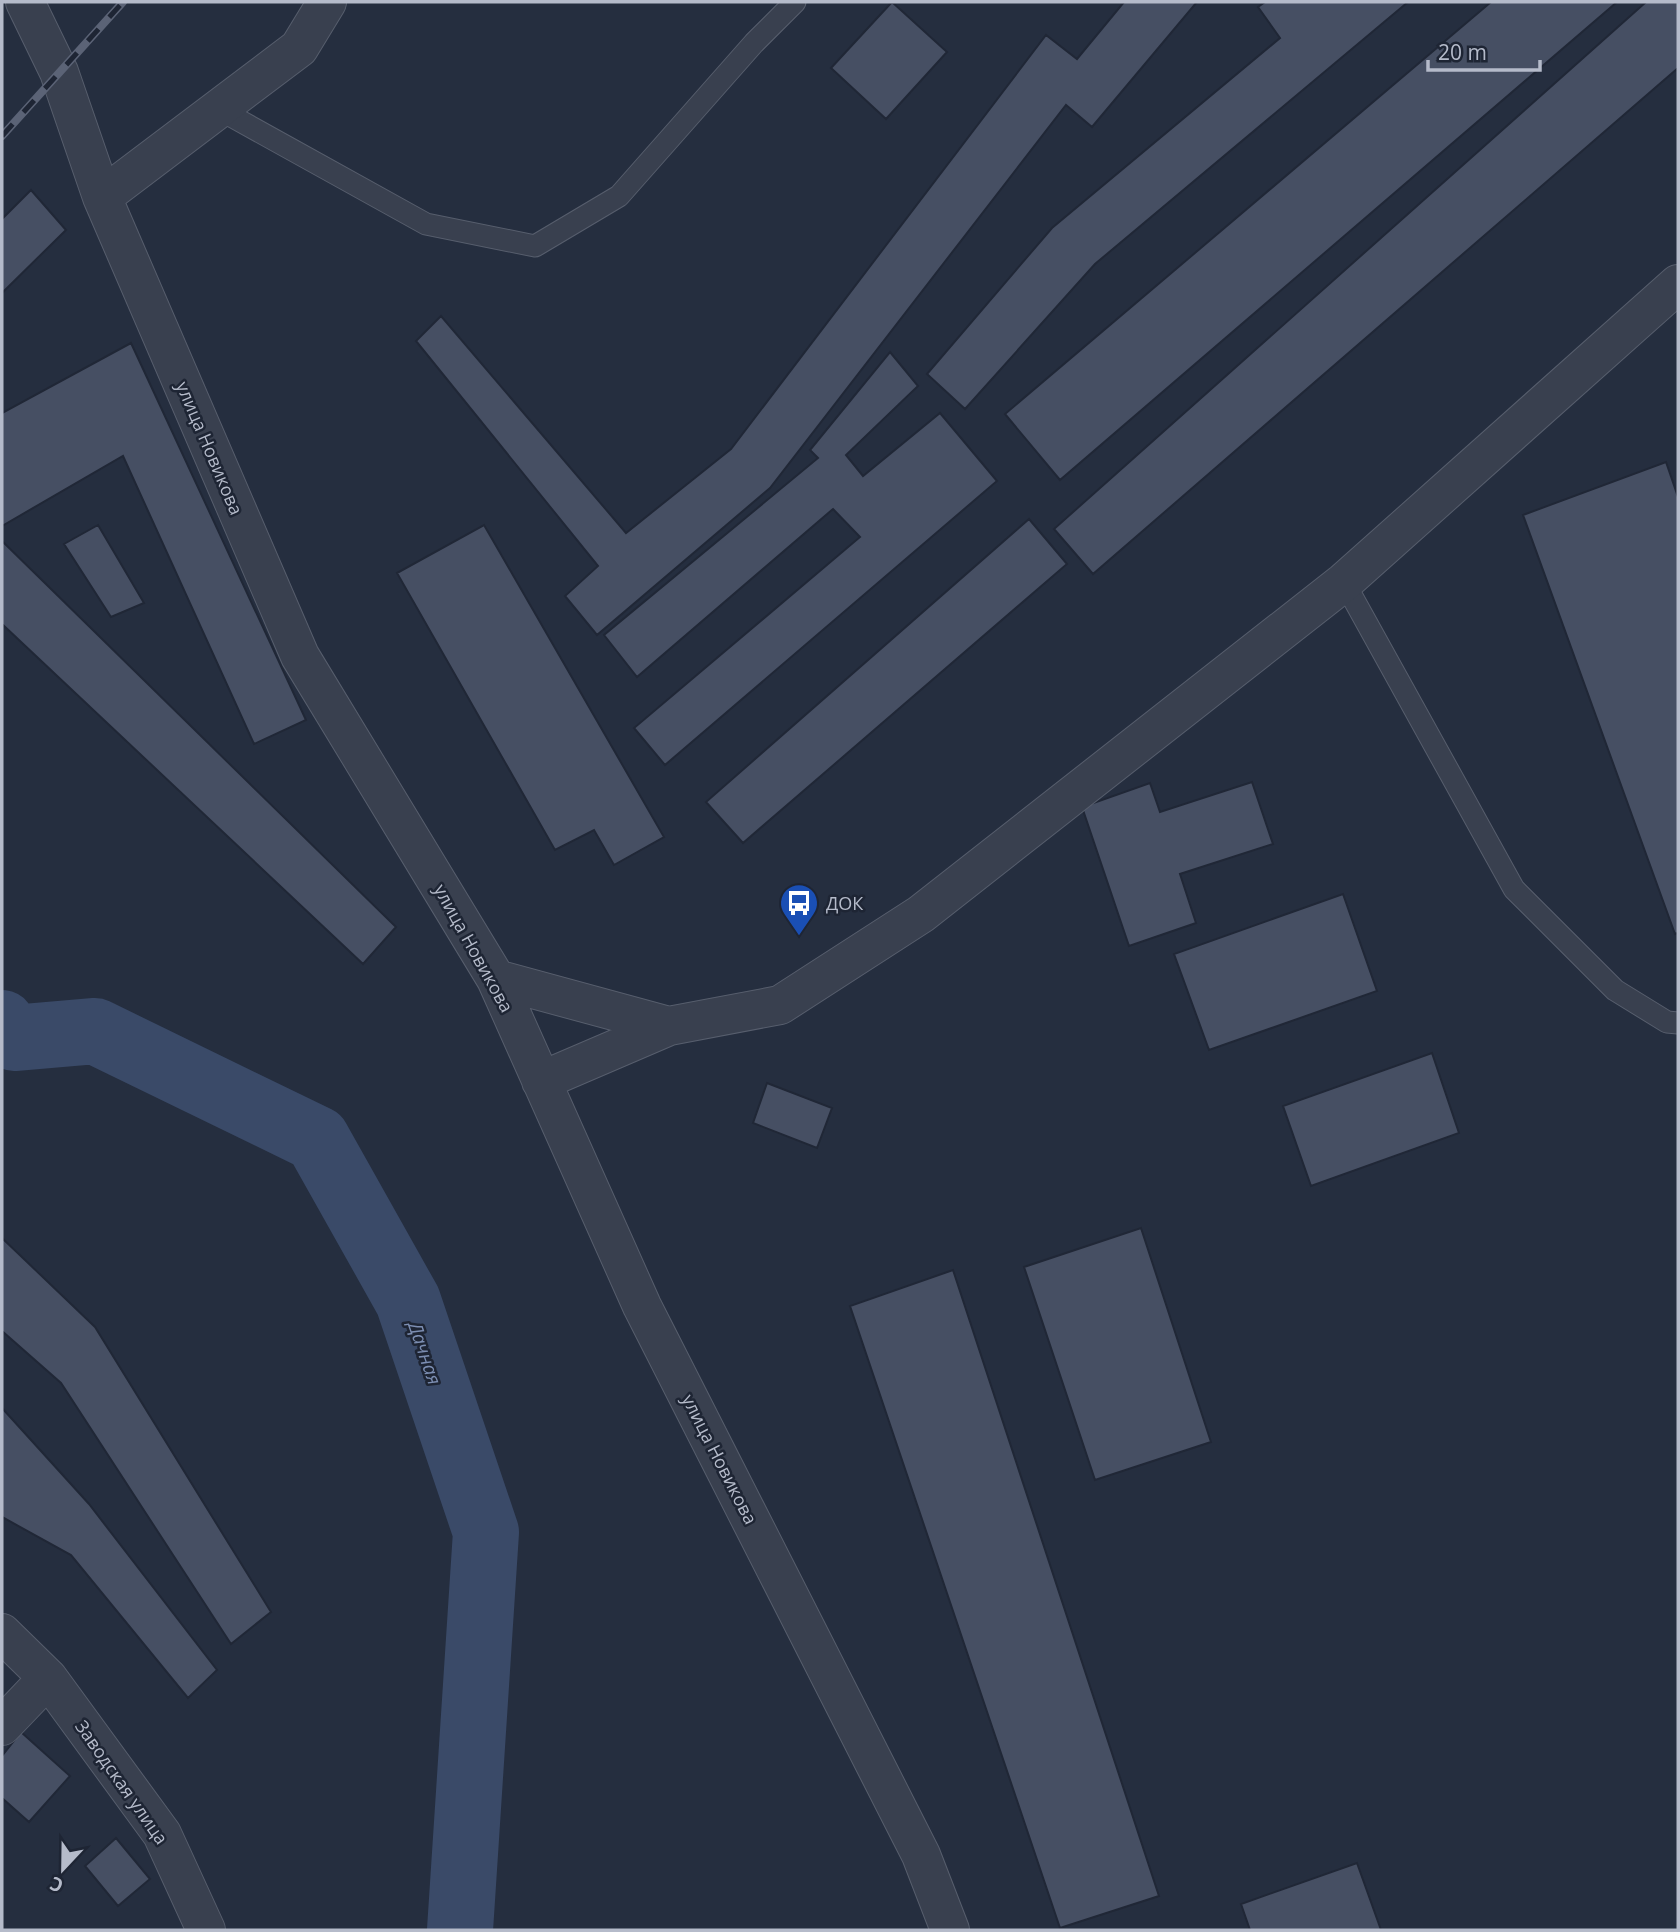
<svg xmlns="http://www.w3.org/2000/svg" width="1680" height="1932" viewBox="0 0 1680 1932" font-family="'Open Sans',sans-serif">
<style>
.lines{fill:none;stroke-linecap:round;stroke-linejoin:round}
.river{stroke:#3a4a68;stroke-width:66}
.building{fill:#464f63;stroke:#202736;stroke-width:2}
.service-casing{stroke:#575e6d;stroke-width:23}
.minor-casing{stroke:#575e6d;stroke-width:40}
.service{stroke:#39404f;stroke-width:21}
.minor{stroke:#39404f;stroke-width:38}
.rail-casing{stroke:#5b6376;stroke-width:8}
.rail{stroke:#1e2534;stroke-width:5;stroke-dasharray:16;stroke-linecap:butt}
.labels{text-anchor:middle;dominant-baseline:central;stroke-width:5;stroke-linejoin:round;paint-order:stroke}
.street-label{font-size:18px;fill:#b5bbca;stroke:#1e2534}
.poi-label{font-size:18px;fill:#b5bbca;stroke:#1e2534;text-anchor:start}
.water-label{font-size:19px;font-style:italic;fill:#7c8eb2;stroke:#1e2534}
</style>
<rect width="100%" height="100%" fill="#252e3f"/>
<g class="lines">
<path class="river" d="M2,1023L14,1038L95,1031L317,1139L408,1301L486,1532L460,1930"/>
</g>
<path class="building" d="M892,2L947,52L886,119L831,68Z
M1124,2H1197L1092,127L1066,105L770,488L597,635L565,596L598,566L416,341L441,316L626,533L731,449L1046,35L1077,59Z
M1265,2H1408L1095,264L965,409L927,374L1052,228L1280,38L1258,7Z
M1491,2H1617L1060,480L1005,414Z
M1646,2H1678V68L1093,574L1054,529Z
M31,190L66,230L2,293V219Z
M131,343L306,720L254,744L123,456L2,526V413Z
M890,352L918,386L846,455L863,476L940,413L997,481L665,765L634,728L860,537L833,509L637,677L604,635L818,458L810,450Z
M1666,462L1678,497V933L1675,934L1523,515Z
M1029,519L1067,564L743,843L706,802Z
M98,525L144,603L111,617L64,544Z
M484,525L664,837L614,865L594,830L555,850L397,573Z
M2,541L396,927L363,964L2,624Z
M1252,782L1273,844L1180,874L1196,923L1129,946L1082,807L1150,783L1160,812Z
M1343,894L1377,991L1209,1050L1174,954Z
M1432,1053L1459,1133L1311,1186L1283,1106Z
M767,1083L832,1108L817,1148L753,1123Z
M1141,1228L1211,1442L1095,1480L1024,1267Z
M2,1238L95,1327L271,1612L231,1644L61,1383L2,1331Z
M953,1270L1159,1896L1060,1928L850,1306Z
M2,1408L89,1504L217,1670L188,1698L71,1555L2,1517Z
M21,1732L70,1776L29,1822L2,1798V1756Z
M116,1838L150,1879L118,1906L85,1866Z
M1357,1863L1381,1930H1250L1241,1904Z"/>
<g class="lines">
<defs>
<path id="service" d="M213,120L224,112L426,224L535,246L619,196L754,43L795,2
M1344,582L1514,889L1615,990L1667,1022L1678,1023"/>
<path id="minor" d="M25,2L59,72L102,197L300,656L496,979L642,1306L921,1855L950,1930
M102,197L299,48L327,2
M496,979L669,1026L780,1005L921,914L1344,582L1678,284
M541,1081L669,1026
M2,1633L48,1678L162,1834L206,1930
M2,1726L48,1678"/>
</defs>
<use href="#service" class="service-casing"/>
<use href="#minor" class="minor-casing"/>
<use href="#service" class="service"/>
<use href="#minor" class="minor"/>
<defs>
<path id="rail" d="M2,136L123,2"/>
</defs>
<use href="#rail" class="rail-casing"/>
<use href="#rail" class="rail"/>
</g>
<defs>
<symbol id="bus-pin" viewBox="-11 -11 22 30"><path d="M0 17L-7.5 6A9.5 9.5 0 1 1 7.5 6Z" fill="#1a4fb4" stroke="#1e2534"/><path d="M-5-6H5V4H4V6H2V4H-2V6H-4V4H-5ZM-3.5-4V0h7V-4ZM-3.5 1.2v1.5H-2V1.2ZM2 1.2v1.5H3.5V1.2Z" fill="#fff"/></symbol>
</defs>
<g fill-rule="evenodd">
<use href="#bus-pin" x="777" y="881" width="44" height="60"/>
</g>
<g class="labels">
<g class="street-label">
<text transform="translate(210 448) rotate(67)">улица Новикова</text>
<text transform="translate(474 948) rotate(61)">улица Новикова</text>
<text transform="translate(720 1459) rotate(63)">улица Новикова</text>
<text transform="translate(122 1782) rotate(55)">Заводская улица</text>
</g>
<g class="poi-label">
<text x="826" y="903">ДОК</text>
</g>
<g class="water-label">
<text transform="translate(425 1353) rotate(71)">Дачная</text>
</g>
</g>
<rect width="1680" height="1932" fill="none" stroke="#b5bbca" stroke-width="7"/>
<g transform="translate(63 1869) rotate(202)" stroke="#1e2534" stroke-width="5" paint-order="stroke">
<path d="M0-5L12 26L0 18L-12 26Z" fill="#b5bbca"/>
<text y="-10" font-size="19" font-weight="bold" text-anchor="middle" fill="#b5bbca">С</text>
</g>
<path d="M1428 60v10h112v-10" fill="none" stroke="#b5bbca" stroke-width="3.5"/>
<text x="1438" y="60" font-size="21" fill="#b5bbca" stroke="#1e2534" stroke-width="5" paint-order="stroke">20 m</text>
</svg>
